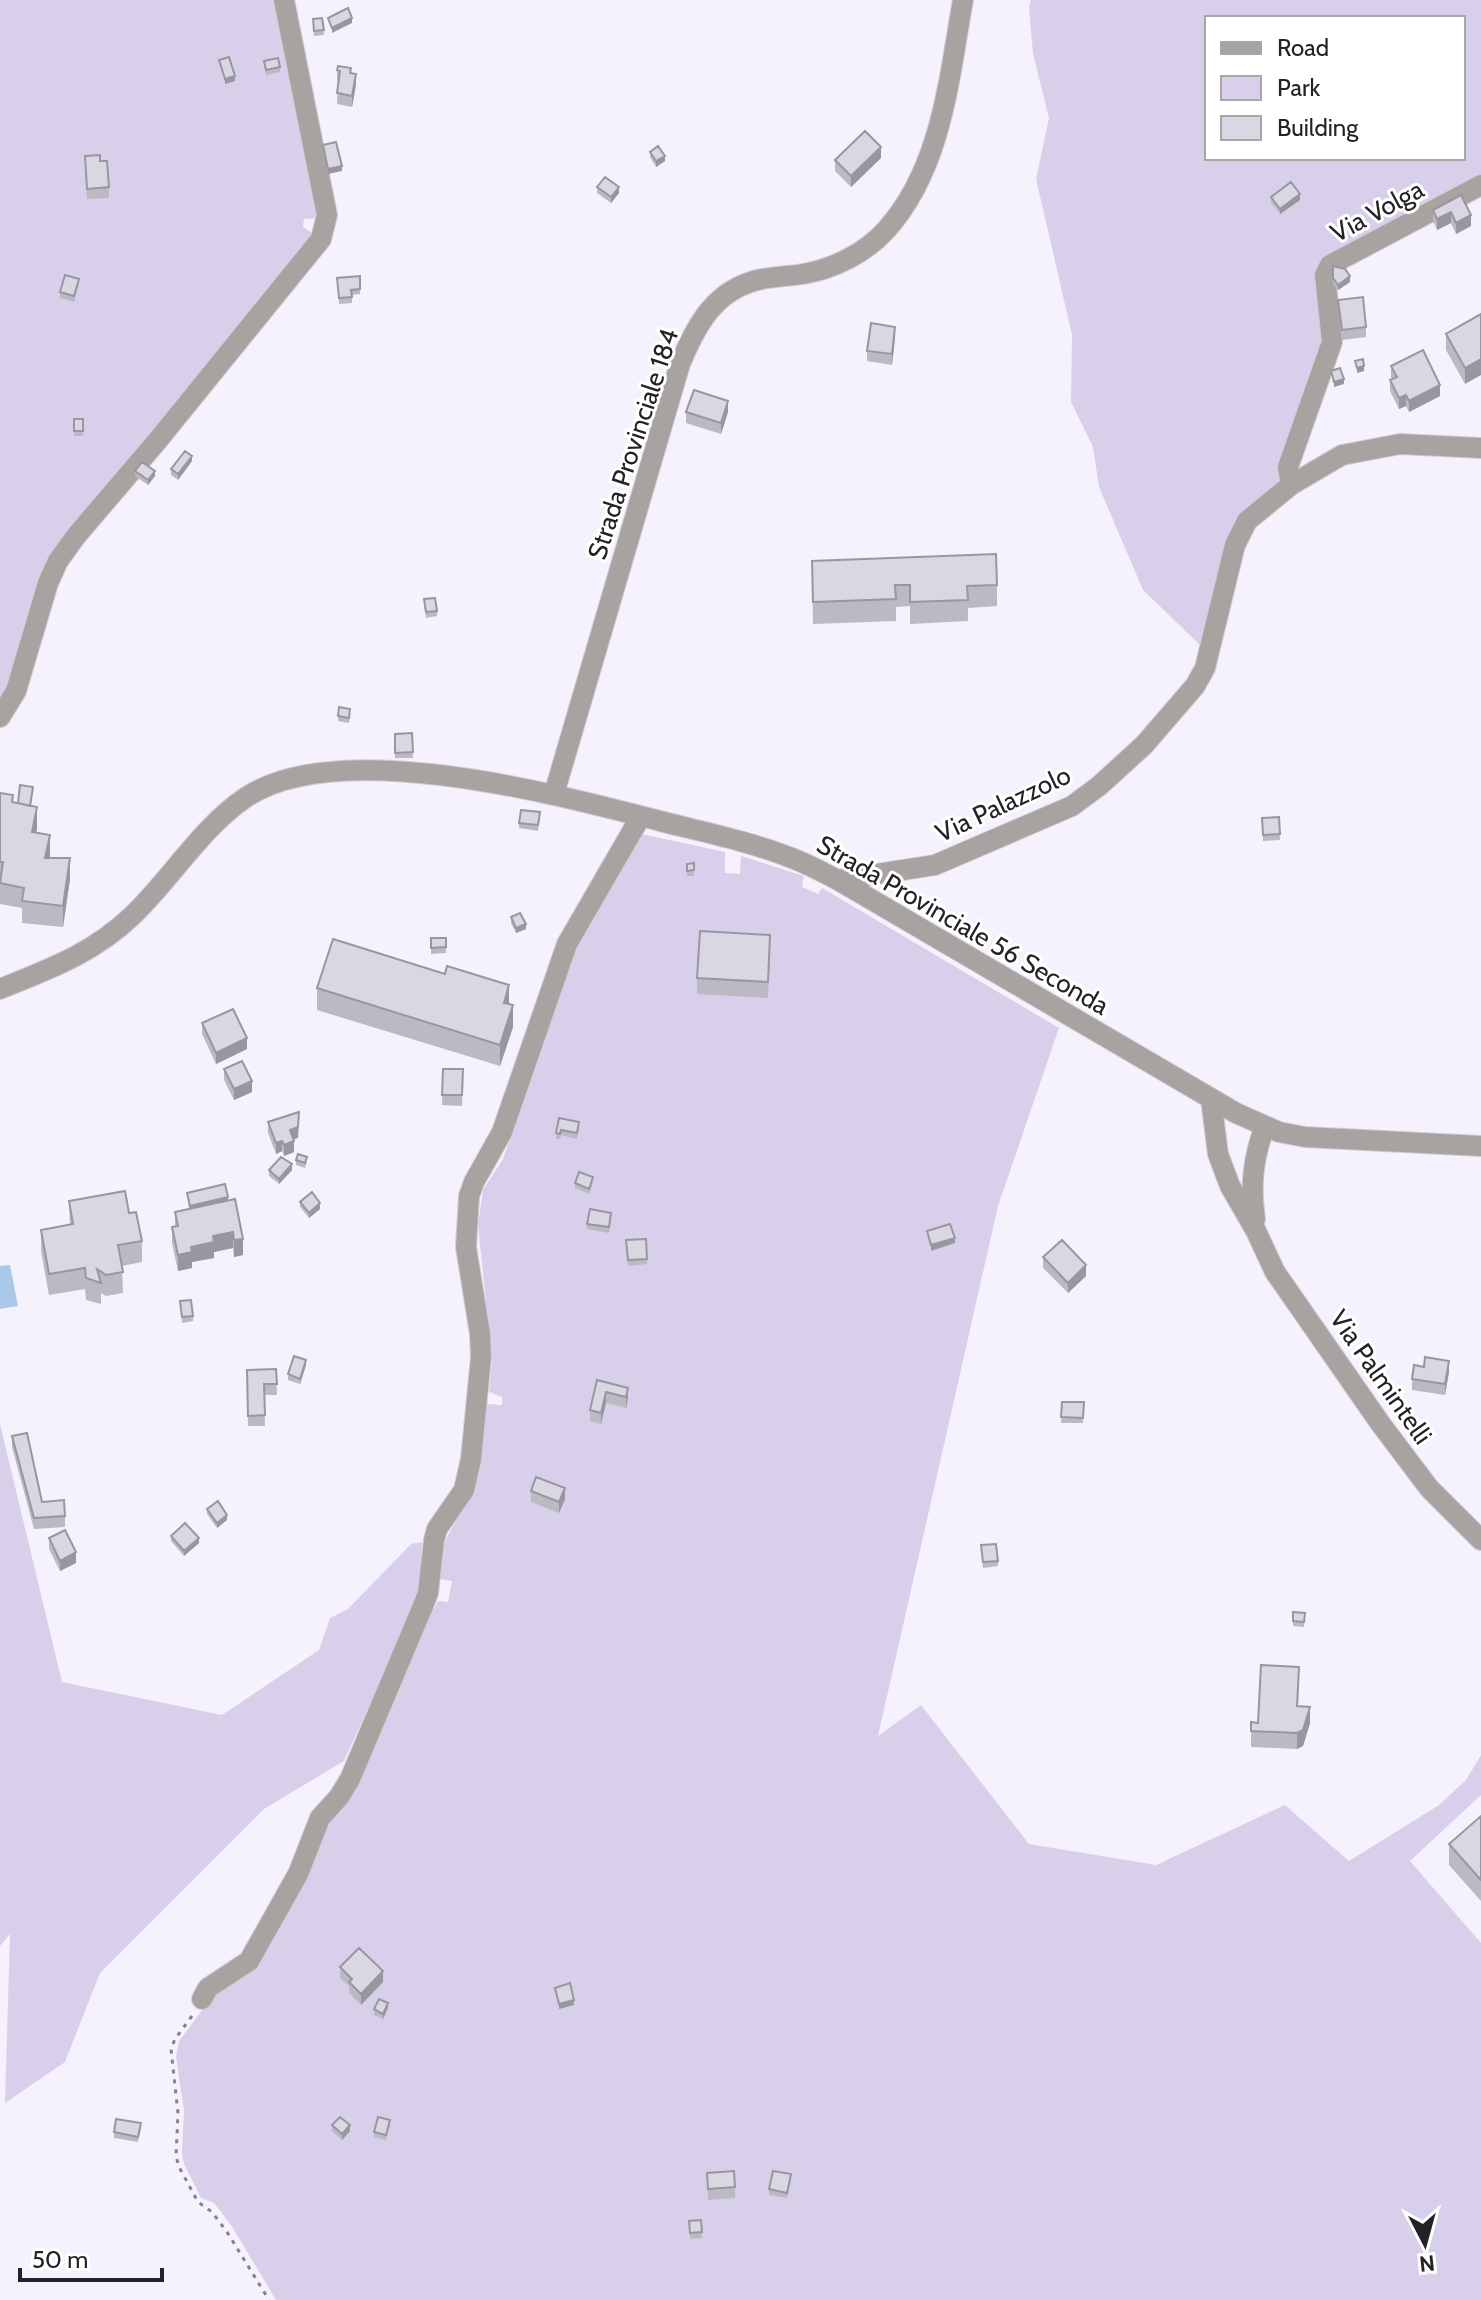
<svg xmlns="http://www.w3.org/2000/svg" width="1481" height="2300" viewBox="0 0 1481 2300" font-family="Cabin,sans-serif">
<style>
.green{fill:#d8d0eb;fill-rule:evenodd}
.water{fill:#aac8e9}
.lines{fill:none;stroke-linecap:round;stroke-linejoin:round}
.minor-casing{stroke:#cfcdd6;stroke-width:22}
.path{stroke:#848288;stroke-width:3;stroke-dasharray:4 6;stroke-linecap:butt}
.minor{stroke:#a8a3a1;stroke-width:20}
.wall{fill:#bbb9c2}
.shaded-wall{fill:#98969e}
.building{fill:#d9d7e1;stroke:#98969e;stroke-width:2}
.labels{text-anchor:middle;dominant-baseline:central;stroke-width:6;stroke-linejoin:round;paint-order:stroke}
.street-label{font-size:26px;fill:#232225;stroke:#fff}
</style>
<rect width="100%" height="100%" fill="#f5f2fd"/>
<path class="green" d="M0,0H278L323,218L304,219L303,227L315,235L52,556L6,694L0,703Z
M1031,0H1481V174L1324,256L1318,265L1323,341L1278,485L1242,514L1229,533L1200,645L1143,590L1099,487L1093,447L1071,402L1072,335L1036,179L1049,118L1033,54L1029,6ZM1207,18H1463V158H1207Z
M641,834L725,852V873L740,874L741,856L804,876L802,887L818,894L822,888L1059,1028L998,1206L878,1736L921,1705L1029,1844L1156,1865L1285,1805L1349,1861L1439,1805L1466,1780L1481,1755V1795L1410,1861L1481,1943V2300H276L231,2225L214,2203L201,2198L184,2164L182,2153L184,2111L176,2057L179,2041L218,1989L240,1976L438,1601L448,1602L452,1581L440,1579L441,1555L447,1537L476,1485L487,1404L502,1405V1397L489,1392L492,1360L478,1225L483,1190L503,1159L573,955Z
M0,1424L62,1682L222,1715L319,1650L330,1618L348,1609L411,1544L422,1542L418,1599L344,1761L264,1809L100,1973L65,2062L5,2103L10,1934L0,1946Z"/>
<path class="water" d="M10,1265L18,1306L0,1309V1266Z"/>
<g class="lines">
<defs>
<path id="minor" d="M1291,485L1288,467L1332,342L1325,275L1330,265L1481,185
M0,717L16,691L48,583L58,561L76,536L158,440L321,239L327,215L284,0
M554,794L680,364C694,330 711,296 748,283C765,276 785,277 803,274C833,269 866,253 887,229C942,167 949,78 963,0
M838,880L935,865L1072,806L1099,786L1144,745L1195,686L1205,668L1235,545L1247,521L1291,485L1342,455L1400,444L1481,448
M0,989C49,969 92,954 132,916C169,881 203,826 245,798C337,735 558,795 660,821C703,832 748,841 789,857C806,863 822,872 838,880L1236,1113L1279,1132L1305,1137L1481,1146
M1211,1099L1218,1154L1230,1186L1256,1231L1275,1272L1380,1423L1429,1488L1481,1540
M1255,1219C1250,1186 1253,1158 1265,1126
M202,1999L208,1988L249,1961L298,1874L320,1818L339,1797L350,1779L423,1606L428,1593L434,1540L437,1529L464,1490L471,1459L481,1357L480,1334L466,1247L469,1196L474,1182L502,1132L567,944L641,816"/>
</defs>
<use href="#minor" class="minor-casing"/>
<path class="path" d="M192,2016L175,2039L171,2049L178,2113L176,2156L179,2167L198,2202L212,2212L227,2232L269,2300"/>
<use href="#minor" class="minor"/>
</g>
<path class="wall" d="M322,18L324,35L314,36L313,19Z
M264,61L280,67V72L266,75Z
M337,70L351,73L356,85L352,107L337,104L338,81H337Z
M650,152L665,161L656,167L650,157Z
M85,156L100,161L109,187V198L87,199Z
M881,158L851,187L835,171V160Z
M597,187L619,193L611,203L597,193Z
M1461,195L1471,226L1456,234L1451,223L1437,230L1433,221V210Z
M1271,197L1300,200L1280,214L1271,202Z
M1333,266L1350,282L1338,290L1333,284Z
M360,276V294L352,295V303L339,304L337,284Z
M79,284L74,302L60,298V292Z
M1338,300L1366,327V337L1342,340Z
M1481,314L1465,384L1446,350V334Z
M895,338L892,365L867,361V351Z
M1391,366L1440,396L1409,412L1406,406L1399,409L1390,391V380L1392,379L1391,377Z
M686,412H728L721,434L686,423Z
M74,419H83V436H74Z
M192,461L178,480L171,475V469Z
M135,471L155,476L148,485L135,476Z
M812,561L997,585V606L968,608V621L910,624V606L896,607V621L813,624Z
M424,605L437,611V616L426,618Z
M350,715L349,723L338,721V716Z
M412,733L413,758H395V734Z
M33,792L31,806L37,828L36,833L49,858L70,879L63,927L22,923V908L0,904V793L13,803H18Z
M1279,817L1280,840L1263,841L1262,818Z
M540,818L538,831L519,828V823Z
M694,863V876H687V864Z
M511,917L526,929L516,933L511,923Z
M431,938H446V953L431,954Z
M770,951L768,998L697,994V978Z
M317,988L513,1027L500,1066L317,1010Z
M202,1023L247,1049L216,1064L202,1034Z
M224,1069L252,1092L234,1100L224,1080Z
M443,1069H463L462,1106L442,1105Z
M559,1118L579,1128L577,1139L561,1135L560,1139H556Z
M268,1122L299,1123L298,1138L294,1139V1152L284,1156L282,1151L276,1154L268,1133Z
M296,1160L307,1162L305,1168L296,1165Z
M269,1170H292L279,1184L269,1176Z
M575,1183H593L589,1194L575,1188Z
M187,1193L228,1201L243,1255L234,1257L233,1248L214,1252V1258L192,1262V1268L178,1271L172,1243V1227L175,1226V1212L189,1209Z
M69,1201L129,1213L142,1241V1262L122,1266L123,1293L106,1296L101,1293V1304L86,1300L85,1289L49,1295L41,1251V1230L70,1225Z
M300,1202L320,1209L309,1218L300,1207Z
M611,1218L609,1233L587,1229V1224Z
M646,1239L647,1264L628,1266L626,1240Z
M1043,1257L1086,1276L1068,1293L1043,1268Z
M180,1301L193,1316V1321L182,1323Z
M306,1365L300,1384L288,1380V1374Z
M276,1369L277,1395H264L265,1426H248L247,1370Z
M1449,1372L1445,1395L1412,1390V1379Z
M597,1380L628,1398L626,1408L606,1403L601,1424L590,1421V1410Z
M1062,1402H1084L1083,1423H1061Z
M12,1436L42,1502L65,1516V1527L34,1529L12,1447Z
M531,1491L565,1499L559,1513L531,1502Z
M207,1509L227,1520L217,1528L207,1514Z
M171,1536L199,1543L184,1556L171,1541Z
M49,1538L76,1563L60,1571L49,1549Z
M981,1551L998,1561V1566L983,1568Z
M1293,1612L1305,1613L1304,1627L1293,1626Z
M1299,1683L1298,1706L1310,1723L1303,1746L1297,1749L1251,1747V1722L1258,1723Z
M1481,1816V1901L1449,1865V1844Z
M340,1967L383,1982L361,2005L349,1993V1986L340,1978Z
M388,2008L383,2019L374,2015V2009Z
M332,2125L350,2131L342,2140L332,2131Z
M390,2125L386,2140L374,2137V2132Z
M141,2128L138,2142L114,2138V2132Z
M707,2173L735,2187V2198L708,2200Z
M791,2180L787,2198L769,2195V2189Z
M701,2220L702,2238L690,2239L689,2221Z"/>
<path class="shaded-wall" d="M352,18V23L332,33V28Z
M356,74V85L352,107V96Z
M235,76V81L225,84V79Z
M881,147V158L851,187V176Z
M665,156V161L656,167V161Z
M342,166V171L328,174V169Z
M619,187V193L611,203V197Z
M1300,194V200L1280,214V209Z
M1451,212V223L1437,230V219Z
M1471,215V226L1456,234V223Z
M1350,276V282L1338,290V285Z
M895,327V338L892,365V354Z
M1481,359V375L1465,384V368Z
M1364,366V371L1357,373V368Z
M1344,379V384L1334,387V382Z
M1440,385V396L1409,412V401Z
M1406,395V406L1399,409V398Z
M728,401V412L721,434V423Z
M192,456V461L178,480V474Z
M155,471V476L148,485V480Z
M37,807V828L32,853V832Z
M50,835V856L45,879V858Z
M70,858V879L63,927V906Z
M526,924V929L516,933V928Z
M509,985V1006L504,1003Z
M513,1005V1027L500,1066V1045Z
M247,1038V1049L216,1064V1053Z
M252,1081V1092L234,1100V1089Z
M299,1112L298,1138L290,1140V1130Z
M282,1141V1151L276,1154V1143Z
M294,1141V1152L284,1156V1145Z
M292,1164V1170L279,1184V1179Z
M228,1197V1208L190,1217V1206Z
M320,1203V1209L309,1218V1213Z
M233,1232V1248L214,1252V1258L192,1262V1268L178,1271V1255L191,1247L213,1236Z
M955,1238V1243L931,1251V1245Z
M243,1239V1255L234,1257V1240Z
M1086,1265V1276L1068,1293V1283Z
M306,1360V1365L300,1384V1379Z
M1449,1361V1372L1445,1395V1384Z
M628,1388V1398L626,1408V1397Z
M606,1392V1403L601,1424V1413Z
M565,1488V1499L559,1513V1502Z
M227,1515V1520L217,1528V1523Z
M199,1538V1543L184,1556V1551Z
M76,1552V1563L60,1571V1561Z
M1310,1707V1723L1303,1746L1297,1749V1733Z
M383,1971V1982L361,2005V1994Z
M574,2000V2005L559,2009V2004Z
M388,2003V2008L383,2019V2014Z
M350,2125V2131L342,2140V2134Z"/>
<path class="building" d="M348,8L352,18L332,28L328,18Z
M322,18L324,30L314,31L313,19Z
M229,57L235,76L225,79L219,60Z
M278,58L280,67L266,70L264,61Z
M338,66L351,68L350,73L356,74L352,96L337,93L340,71L337,70Z
M865,131L881,147L851,176L835,160Z
M336,142L342,166L328,169L323,145Z
M658,146L665,156L656,161L650,152Z
M100,155V161H107L109,187L87,189L85,156Z
M605,177L619,187L611,197L597,187Z
M1291,182L1300,194L1280,209L1271,197Z
M1461,195L1471,215L1456,223L1451,212L1437,219L1433,210Z
M1333,266L1345,269L1350,276L1338,285L1333,278Z
M65,275L79,279L74,296L60,292Z
M360,276V289L351,290L352,297L339,298L337,278Z
M1363,297L1366,327L1342,330L1338,300Z
M1481,314V359L1465,368L1446,334Z
M871,323L895,327L892,354L867,351Z
M1423,350L1440,385L1409,401L1406,395L1399,398L1390,380L1397,377L1391,366Z
M1363,359L1364,366L1357,368L1355,361Z
M1340,368L1344,379L1334,382L1331,371Z
M694,390L728,401L721,423L686,412Z
M74,419H83V431H74Z
M185,451L192,456L178,474L171,469Z
M142,462L155,471L148,480L135,471Z
M996,554L997,585L967,586L968,600L910,602V585H895L896,599L813,602L812,561Z
M435,598L437,611L426,612L424,599Z
M339,707L350,709L349,718L338,716Z
M412,733L413,752L395,753V734Z
M20,785L33,787L30,806L18,803Z
M0,793L13,795L12,802L37,807L32,832L50,835L45,858H70L63,906L22,901L24,888L0,883L3,862H0Z
M521,810L540,812L538,825L519,823Z
M1279,817L1280,834L1263,835L1262,818Z
M694,863V870L687,871V864Z
M520,913L526,924L516,928L511,917Z
M700,931L770,935L768,982L697,978Z
M431,938H446V947L431,948Z
M333,939L445,974L447,966L509,985L504,1003L513,1005L500,1045L317,988Z
M233,1009L247,1038L216,1053L202,1023Z
M242,1061L252,1081L234,1089L224,1069Z
M443,1069H463L462,1095H442Z
M299,1112L298,1127L290,1130L294,1141L284,1145L282,1141L276,1143L268,1122Z
M559,1118L579,1122L577,1133L561,1130L560,1134L556,1133Z
M298,1154L307,1157L305,1163L296,1160Z
M281,1157L292,1164L279,1179L269,1170Z
M579,1172L593,1177L589,1189L575,1183Z
M225,1184L228,1197L190,1206L187,1193Z
M125,1191L129,1213L136,1212L142,1241L118,1245L123,1272L106,1275L97,1269L101,1283L86,1278L85,1268L49,1274L41,1230L73,1224L69,1201Z
M312,1192L320,1203L309,1213L300,1202Z
M235,1199L243,1239L234,1240L233,1232L213,1236L214,1242L191,1247L192,1252L178,1255L172,1227L178,1226L175,1212Z
M590,1209L611,1213L609,1227L587,1224Z
M950,1224L955,1238L931,1245L927,1231Z
M646,1239L647,1259L628,1260L626,1240Z
M1062,1240L1086,1265L1068,1283L1043,1257Z
M191,1300L193,1316L182,1317L180,1301Z
M294,1356L306,1360L300,1379L288,1374Z
M1425,1357L1449,1361L1445,1384L1412,1379L1414,1365L1424,1367Z
M276,1369L277,1384H264L265,1415L248,1416L247,1370Z
M597,1380L628,1388L626,1397L606,1392L601,1413L590,1410Z
M1062,1402H1084L1083,1418L1061,1417Z
M27,1433L42,1502L64,1500L65,1516L34,1518L12,1436Z
M536,1477L565,1488L559,1502L531,1491Z
M218,1501L227,1515L217,1523L207,1509Z
M185,1523L199,1538L184,1551L171,1536Z
M65,1530L76,1552L60,1561L49,1538Z
M996,1544L998,1561L983,1562L981,1545Z
M1293,1612L1305,1613L1304,1622L1293,1621Z
M1261,1665L1299,1667L1297,1706L1310,1707L1303,1730L1297,1733L1251,1731V1722L1258,1723Z
M1481,1816V1880L1449,1844Z
M359,1948L383,1971L361,1994L349,1982L352,1979L340,1967Z
M570,1983L574,2000L559,2004L555,1988Z
M379,1999L388,2003L383,2014L374,2009Z
M340,2117L350,2125L342,2134L332,2125Z
M378,2117L390,2120L386,2135L374,2132Z
M116,2119L141,2123L138,2137L114,2132Z
M734,2171L735,2187L708,2189L707,2173Z
M773,2171L791,2174L787,2193L769,2189Z
M701,2220L702,2232L690,2233L689,2221Z"/>
<g class="labels">
<g class="street-label">
<text transform="translate(1377 211) rotate(-28)">Via Volga</text>
<text transform="translate(633 444) rotate(-72)">Strada Provinciale 184</text>
<text transform="translate(1003 804) rotate(-25)">Via Palazzolo</text>
<text transform="translate(963 925) rotate(30)">Strada Provinciale 56 Seconda</text>
<text transform="translate(1381 1377) rotate(55)">Via Palmintelli</text>
</g>
</g>
<rect x="1205" y="16" width="260" height="144" fill="#ffffff" stroke="#a7a7a8" stroke-width="2"/>
<rect x="1221" y="42" width="40" height="12" fill="#a8a3a1" stroke="#a7a7a8" stroke-width="2"/>
<text x="1277" y="56" font-size="24" fill="#232225">Road</text>
<rect x="1221" y="76" width="40" height="24" fill="#d8d0eb" stroke="#a7a7a8" stroke-width="2"/>
<text x="1277" y="96" font-size="24" fill="#232225">Park</text>
<rect x="1221" y="116" width="40" height="24" fill="#d9d7e1" stroke="#a7a7a8" stroke-width="2"/>
<text x="1277" y="136" font-size="24" fill="#232225">Building</text>
<g transform="translate(1425 2244) rotate(174)" stroke="#ffffff" stroke-width="6" paint-order="stroke">
<path d="M0-6L14 30L0 20L-14 30Z" fill="#232225"/>
<text y="-12" font-size="22" font-weight="bold" text-anchor="middle" fill="#232225">N</text>
</g>
<path d="M20 2268v12h142v-12" fill="none" stroke="#232225" stroke-width="4"/>
<text x="32" y="2268" font-size="24" fill="#232225" stroke="#ffffff" stroke-width="6" paint-order="stroke">50 m</text>
</svg>
